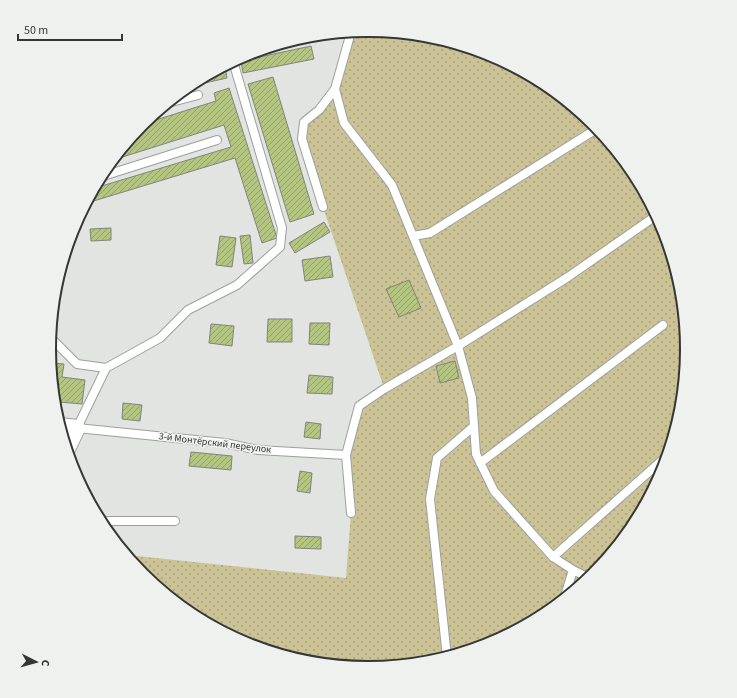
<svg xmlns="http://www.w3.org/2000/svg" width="737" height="698" viewBox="0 0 737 698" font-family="'Source Sans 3',sans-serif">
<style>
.garden{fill:url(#garden-dots)}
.building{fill:url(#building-hatch);stroke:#82837f}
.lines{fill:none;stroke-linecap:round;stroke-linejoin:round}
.service-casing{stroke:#9da09c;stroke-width:10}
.minor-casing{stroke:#9da09c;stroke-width:18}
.service{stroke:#fff;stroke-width:8}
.minor{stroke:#fff;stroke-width:16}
.labels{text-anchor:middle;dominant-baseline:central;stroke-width:3;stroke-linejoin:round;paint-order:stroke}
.street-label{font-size:10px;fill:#353635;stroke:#eef1ed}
.rim{fill:none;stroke:#353635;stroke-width:2}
</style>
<defs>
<pattern id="garden-dots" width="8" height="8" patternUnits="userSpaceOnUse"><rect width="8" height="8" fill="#cbc396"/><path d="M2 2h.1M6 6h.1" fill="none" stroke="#a69f7b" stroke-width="1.8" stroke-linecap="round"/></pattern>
<pattern id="building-hatch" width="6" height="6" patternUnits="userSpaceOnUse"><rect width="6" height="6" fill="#b4c481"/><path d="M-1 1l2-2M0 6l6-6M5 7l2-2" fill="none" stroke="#93a06a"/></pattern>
</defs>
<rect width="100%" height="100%" fill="#e1e4e0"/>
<path class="garden" d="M369,30L431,36L491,54L546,84L594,124L634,172L663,227L681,287L687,349L681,411L663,471L634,526L594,575L546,614L490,644L431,662L368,668L306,662L246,644L191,614L143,574L127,555L346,578L351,513L346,455L359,406L384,388L323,207L302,139L304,122L335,89L351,32Z"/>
<path class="building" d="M311,46L314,59L243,73L241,61Z
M225,66L227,78L187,87L191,84Z
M273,77L314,214L290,222L248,84Z
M229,88L277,238L262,243L235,158L87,203L95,188L231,147L224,125L113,160L143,124L216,101L214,93Z
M324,222L330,232L295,253L289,243Z
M111,228V240L91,241L90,229Z
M250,235L253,263L244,264L240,236Z
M220,236L236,238L232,267L216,265Z
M330,256L333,277L305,281L302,260Z
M409,280L421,308L399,317L386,289Z
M268,319H292V342H267Z
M310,323H330L329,345L309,344Z
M211,324L234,326L232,346L209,343Z
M455,361L459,378L440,383L436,366Z
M51,363L64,364L62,377L85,380L82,404L59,402L57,417L56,411Z
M309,375L333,377L332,394L307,393Z
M123,403L142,405L140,421L122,419Z
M306,422L321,424L320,439L304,437Z
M191,452L232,456L231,470L189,466Z
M300,471L312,473L310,493L297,491Z
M295,536L321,537V549L295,548Z"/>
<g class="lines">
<defs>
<path id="service" d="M233,61L282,228L280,247L237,285L188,310L160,338L106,368L77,428L225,443L258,450L346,455
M335,89L344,123L392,185L458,346L472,398L476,454L494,491L553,557L573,570L589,578
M168,103L198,95
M100,177L217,140
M323,207L302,139L304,122L319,110L335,89L351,32
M413,236L430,233L598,128
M51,338L77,364L106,368
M480,463L663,325
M351,513L346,455L359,406L384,389L458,346L568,277L657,215
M100,521H175
M553,557L668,455
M564,599L573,570
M447,657L430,499L437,458L474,426"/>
<path id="minor" d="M60,426L77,428L67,449"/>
</defs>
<use href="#service" class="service-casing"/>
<use href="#minor" class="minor-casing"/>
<use href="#service" class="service"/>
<use href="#minor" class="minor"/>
</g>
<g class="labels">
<g class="street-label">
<text transform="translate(215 443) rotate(7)">3-й Монтёрский переулок</text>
</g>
</g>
<path d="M0 0H737V698H0ZM56 349a312 312 0 1 1 624 0a312 312 0 1 1-624 0Z" fill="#eef1ed" fill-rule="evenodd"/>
<path class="rim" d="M56 349a312 312 0 1 1 624 0a312 312 0 1 1-624 0Z"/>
<g transform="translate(36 662) rotate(96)" stroke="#eef1ed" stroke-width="3" paint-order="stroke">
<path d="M0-3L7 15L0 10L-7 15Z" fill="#353635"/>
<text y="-6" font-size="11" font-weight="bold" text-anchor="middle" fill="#353635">С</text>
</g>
<path d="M18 34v6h104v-6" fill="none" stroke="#353635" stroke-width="2"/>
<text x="24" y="34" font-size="12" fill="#353635" stroke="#eef1ed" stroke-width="3" paint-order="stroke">50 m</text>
</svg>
